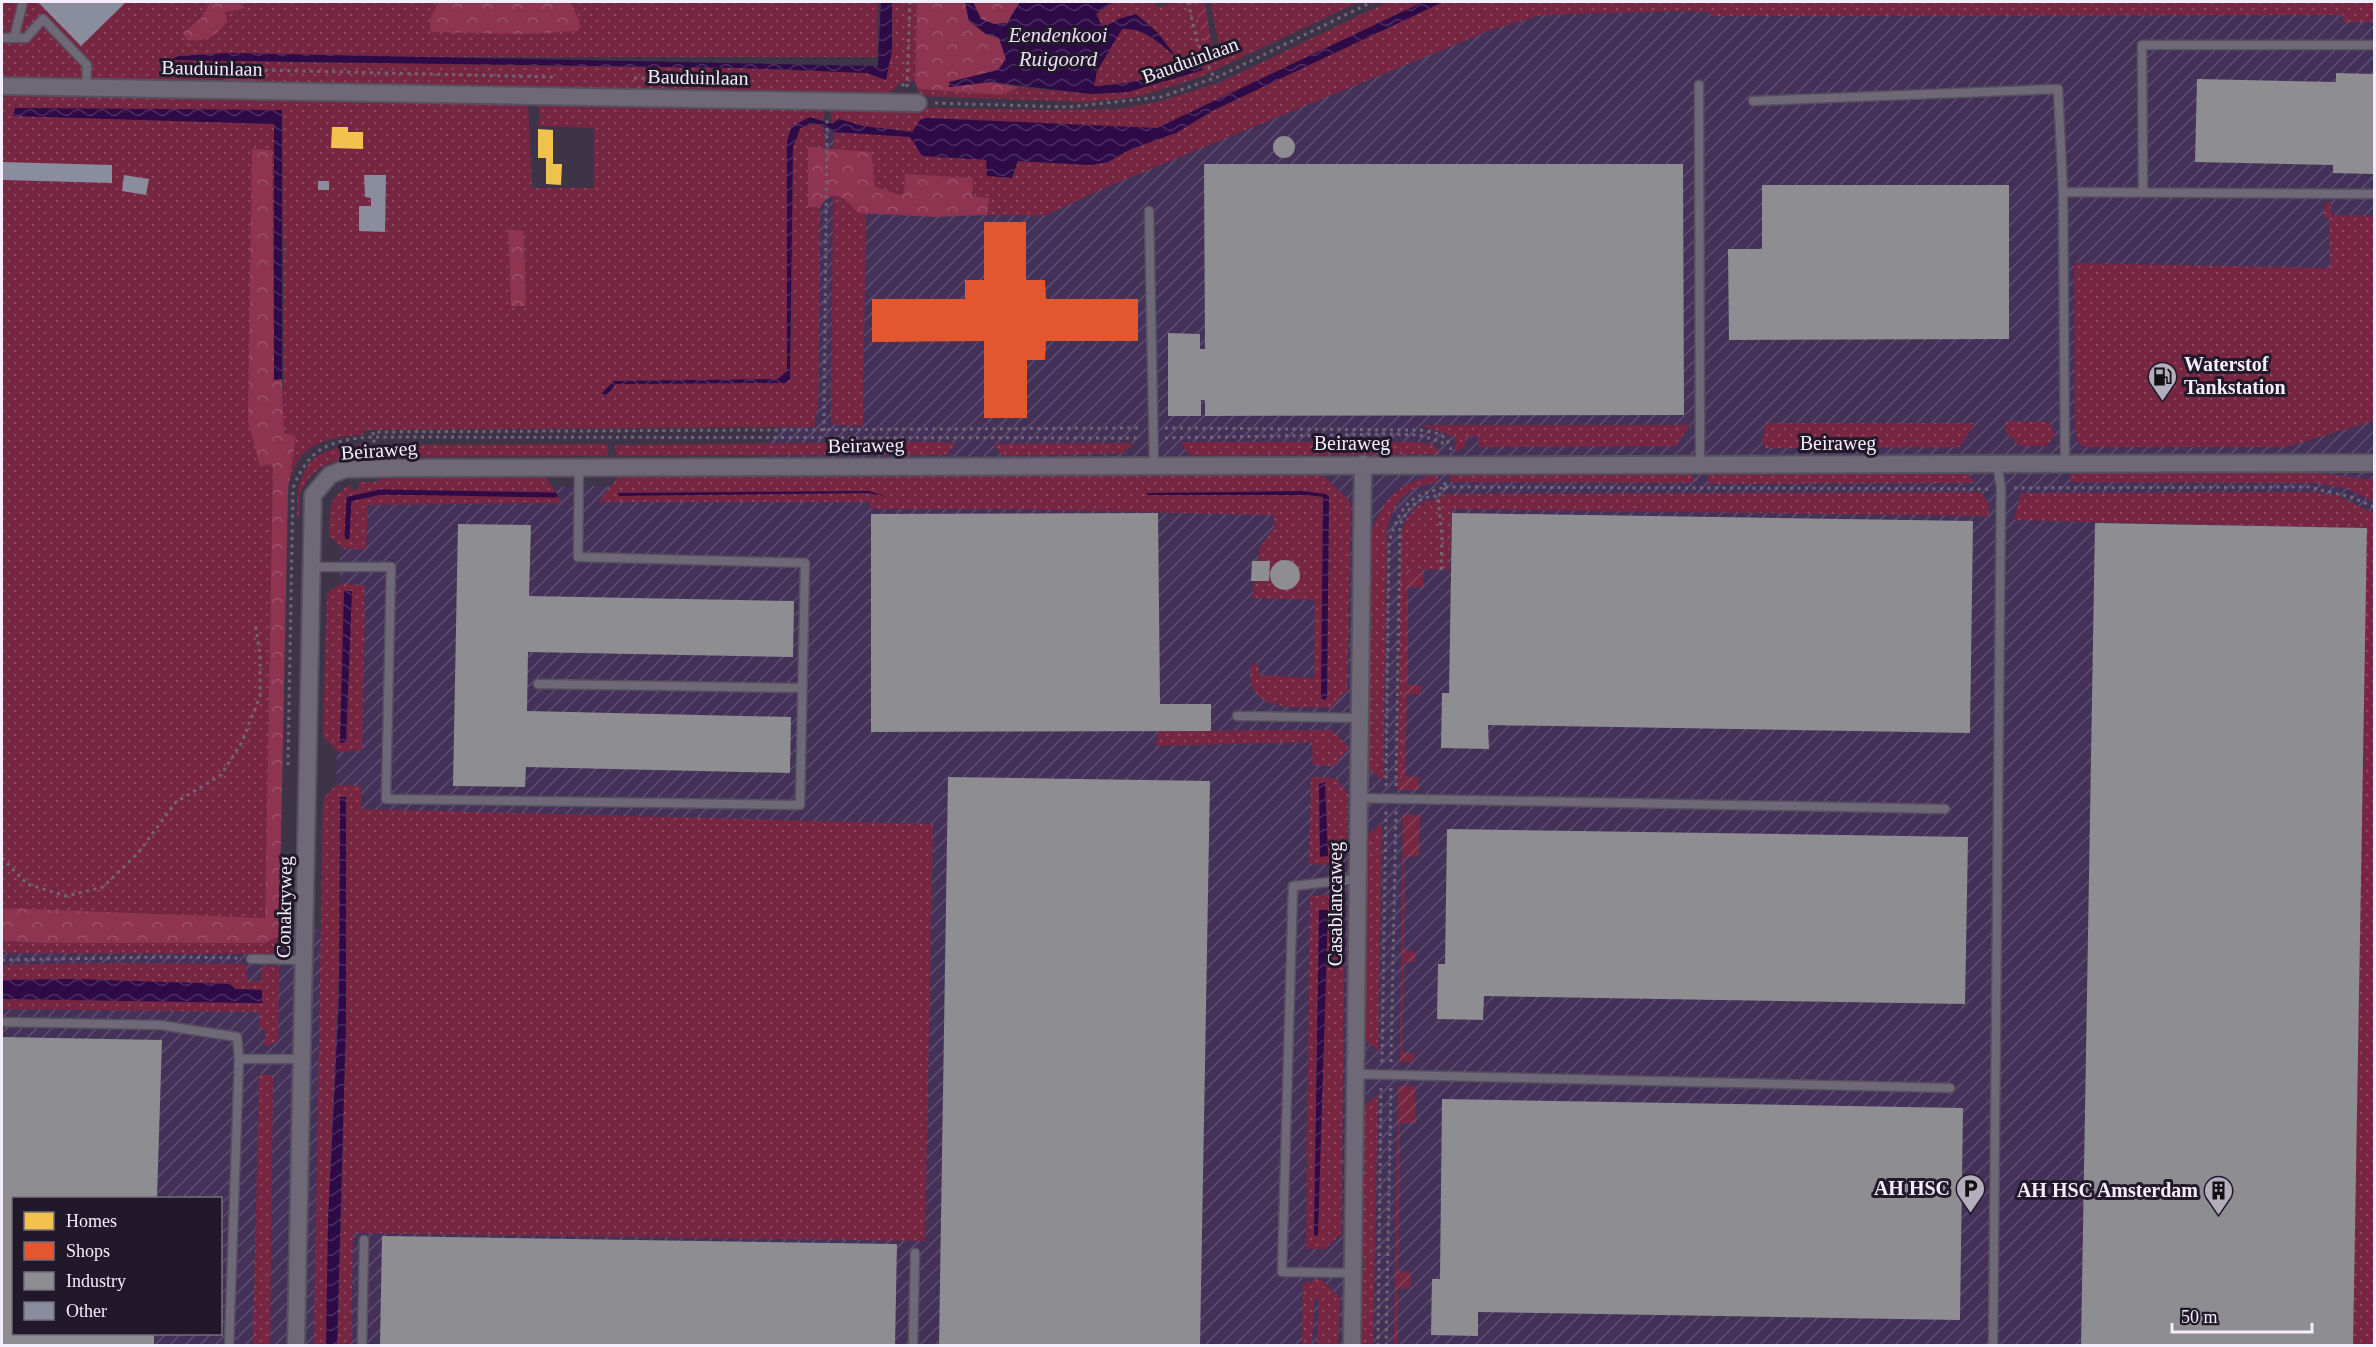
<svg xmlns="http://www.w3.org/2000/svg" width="2376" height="1347" viewBox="0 0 2376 1347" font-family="'Times New Roman',serif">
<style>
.industrial{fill:url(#industrial-furrows);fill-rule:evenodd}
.grass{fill:url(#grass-dots);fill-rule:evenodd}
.forest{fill:url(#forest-crowns)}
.garden{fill:url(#garden-furrows)}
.water{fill:url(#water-waves)}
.homes{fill:#f2c14e}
.shops{fill:#e4572e}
.industry{fill:#8d8d92}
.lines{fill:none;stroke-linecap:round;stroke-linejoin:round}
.stream{stroke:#2e0a47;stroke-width:5}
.building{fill:#898d9d}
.service-casing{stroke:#57505f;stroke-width:11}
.minor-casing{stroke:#57505f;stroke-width:20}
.path{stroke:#6e6876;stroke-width:3;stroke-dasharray:3 4.5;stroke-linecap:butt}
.service{stroke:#6f6877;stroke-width:8}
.minor{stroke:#6f6877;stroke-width:16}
.labels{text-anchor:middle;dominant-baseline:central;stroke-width:6;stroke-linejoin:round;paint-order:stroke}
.street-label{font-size:20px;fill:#f4eefc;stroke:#211929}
.poi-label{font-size:20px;font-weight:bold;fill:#f4eefc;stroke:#211929;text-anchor:end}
.water-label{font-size:21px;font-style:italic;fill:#eadff7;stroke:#211929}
</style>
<defs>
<pattern id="industrial-furrows" width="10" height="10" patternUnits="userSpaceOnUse" patternTransform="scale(1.5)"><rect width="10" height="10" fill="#443158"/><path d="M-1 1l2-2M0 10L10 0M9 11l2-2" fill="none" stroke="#604f71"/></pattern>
<pattern id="grass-dots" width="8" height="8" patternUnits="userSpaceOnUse" patternTransform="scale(1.5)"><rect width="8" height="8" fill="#762641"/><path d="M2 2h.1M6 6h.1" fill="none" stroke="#8a465d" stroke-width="1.8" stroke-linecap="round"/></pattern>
<pattern id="forest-crowns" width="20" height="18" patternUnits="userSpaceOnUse" patternTransform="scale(1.5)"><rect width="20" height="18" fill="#8e3451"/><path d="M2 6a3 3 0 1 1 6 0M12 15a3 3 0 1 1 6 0" fill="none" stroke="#9e526b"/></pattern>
<pattern id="garden-furrows" width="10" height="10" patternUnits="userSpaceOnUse" patternTransform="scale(1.5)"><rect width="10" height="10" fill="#762641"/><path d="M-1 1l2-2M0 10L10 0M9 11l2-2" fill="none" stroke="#8a465d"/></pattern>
<pattern id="water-waves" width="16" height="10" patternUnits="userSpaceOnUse" patternTransform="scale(1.5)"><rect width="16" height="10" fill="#2e0a47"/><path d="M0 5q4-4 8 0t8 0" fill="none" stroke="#4d2e62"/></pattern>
</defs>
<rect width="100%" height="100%" fill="#3e3448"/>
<path class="industrial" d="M1472,2H2374V1345L2,1346V919L334,930L341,502L358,490L736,484L756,466L795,398L785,122L1055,149ZM14,1198H220V1334H14Z"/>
<path class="grass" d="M2,2H878L877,57H278V62L741,68L867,73L886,80L892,51V2H917L915,81L901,82L890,93L636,90L824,106V121L810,117L787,142V371L778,379L614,381L605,397L616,384L785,383L790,379L793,147L800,129C808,124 815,121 824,127L825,148H808V207H820L818,406L814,427L365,430L363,435C341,436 312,439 298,461C293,468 291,479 288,488L296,437L284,433L282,111L274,124L273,463L265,919L2,908ZM528,101L539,102V126L594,128V188H532ZM508,229L524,231L526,306L511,305Z
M1113,2H1153L1158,7L1175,2H1194L1210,57L1213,54H1221L1210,2H1359L1198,78L1136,97L1089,102L918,96V89L1001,95L1019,87L1091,94L1128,92L1202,70L1196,62C1161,76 1130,85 1093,86L1097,71L1121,29C1145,27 1157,44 1175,55L1145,20L1110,25L1103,28L1096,14Z
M1387,2H1423L1157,128L919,125L913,132L863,126L839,119L832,124L830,106L1051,110L1118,109L1158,102L1221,82Z
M1437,2H2374V22H2343V15L1711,16L1710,12L1687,11L1542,15L1491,30L1109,186L1044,216L987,215L989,198L972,196V178L905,174L904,197L875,187L871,164L833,149L834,132L910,137L986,160L1012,178L1018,161L1090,165L1108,162L1131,149L1176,133L1214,110Z
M833,195L846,199L858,213L866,214L863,426L835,425L831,420Z
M2331,202V215L2374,216V421L2286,447H2084L2078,443L2075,428L2074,263L2330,268L2329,218H2324L2325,203Z
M2006,421L2049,422L2055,435L2047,446H2020L2006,432Z
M1766,423H1975L1960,447L1766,448L1762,442Z
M1420,425H1690L1676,446L1479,447L1477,436L1465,438V447L1456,452L1455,437Z
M926,442L956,443L947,455L616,456L615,445Z
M1181,442H1416L1434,445L1440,454L1190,456Z
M1134,443L1123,453L1003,456L993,444Z
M607,444L608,456L377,457L376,445Z
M371,445L372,456C343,455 307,465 300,497C299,505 301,515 297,518C296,461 316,445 371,445Z
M1693,471V483L1450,482V473Z
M2249,471L2316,473L2374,480V502L2346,488L2313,483L2071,482L2070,472Z
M1966,472L1975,483L1709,484L1708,474Z
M544,474L562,503L368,505L366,549H344L329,536C330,509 327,499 351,484V490H358L359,482H378L382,476Z
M884,474L1322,475L1348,499L1351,507L1347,690L1331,708C1307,706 1259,714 1251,683C1250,676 1249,672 1252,665L1258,663L1259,675L1314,678L1315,600L1252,598L1260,547L1274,528V515L1004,509H871L869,502H598L619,476ZM1302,491L1329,497L1327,698L1324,700L1321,698L1323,497L1308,495H1148L1147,493Z
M1438,474V482C1407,487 1396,498 1387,528L1383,781L1369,769L1372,530C1386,493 1401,483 1438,474Z
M1980,492L1988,502L1989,516L1452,509L1449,570L1406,569L1401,790H1397L1401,533C1406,514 1419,499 1439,499L1444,494Z
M2314,492L2338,496L2374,513V1345H2349L2367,528L2014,520L2021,493Z
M340,584L365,585L362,750L338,752L323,736L327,593ZM352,591L346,742H341L344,592Z
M1332,730L1349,748L1334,766L1313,765L1312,742L1156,746L1159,731Z
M1311,777L1335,778L1348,794L1347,848L1332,865L1309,864Z
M336,785L361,786V809L933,824L925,1241L353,1233L351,1345L338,1346L346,1022V797L328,1221L326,1345L314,1346L323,799Z
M1382,823L1378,1051L1364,1039L1367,835Z
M1330,895L1345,910L1341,1234L1325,1249H1306L1310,896ZM1327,910L1318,1235L1314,1236L1319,911Z
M279,936L281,944L272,954L2,953V941L43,943H265Z
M99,963L246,964L247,981H261L262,966H279L278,1039L271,1045L264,1046L266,1029H260L259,1012L2,1009V999L262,1002L261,990L234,989L230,984L2,980V965Z
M259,1074L273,1075L270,1346L253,1345Z
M1378,1095L1373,1345L1360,1346L1363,1106Z
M1321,1279L1340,1298L1338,1345H1317L1319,1300L1314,1299L1312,1345L1302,1346L1303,1283Z"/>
<path class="forest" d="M210,2H239L244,8L225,12L227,22C215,37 206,42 187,40L183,33L201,18Z
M439,2H570L580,22L578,31L525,34L431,32L430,19Z
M917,2H965L969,21L986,34L999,38L1006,59L998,70L950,82L949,87L991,82L1019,87L1001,95L918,89L915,82Z
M973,2H1020L1007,23L994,24L981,19Z
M220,70H251L257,85L227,84Z
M808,147L871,152L875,187L904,196L905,174L973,178L972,196L989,198L987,215L935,217L858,213C845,198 834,186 820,207H808Z
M252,149L272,150L274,379H282L284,433L296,437L288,488L279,936L265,943H43L2,941V908L265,918L273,464L260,466L248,421Z
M508,229L524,231L526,306H511Z"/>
<path class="garden" d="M1194,2H1205L1213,54L1209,58Z
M1406,569L1423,570L1424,587L1408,588V685H1421L1420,694L1407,695L1405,776L1419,777L1418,790H1401Z
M1403,814L1420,815L1419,856L1405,857L1404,950L1415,952V962H1404L1402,1052L1416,1054L1412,1062H1400Z
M1398,1086H1415L1416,1123H1400L1398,1271L1410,1272L1411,1288L1398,1289L1397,1345L1394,1346Z"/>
<path class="water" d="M881,2H892V51L886,80L867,73L741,68L171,60L178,56L229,53L878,66Z
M965,2H973L981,19L994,24L1007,23L1020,2H1113L1096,14L1103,28L1118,19L1136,14L1159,34L1176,57C1159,43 1144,27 1122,29L1097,71L1094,86C1131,85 1162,76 1196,62L1203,70L1128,92L1091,94L991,82L949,87V82L998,70L1006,59L999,38L986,34L969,21Z
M1423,2H1443L1214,110L1176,133L1131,149L1108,162L1090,165L1018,161L1012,178L987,176L986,160L922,156L910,137L834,132L819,124L810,123L800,129L793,147L790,379L785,383L616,384L605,397L602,393L614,381L778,379L787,371V142L791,127L810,117L832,124L839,119L863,126L912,132L920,120L927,118L1157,128Z
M15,108L282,110V379L274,380V124L13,116Z
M869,491L887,497L869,493L619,496L618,493Z
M1302,491L1326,494L1329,497L1327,698L1324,700L1321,698L1323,497L1308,495H1148L1147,493Z
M344,591H352L346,742L340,743Z
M1325,782L1328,856L1320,857L1319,784Z
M340,797H346V1022L337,1345L326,1346L328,1221L339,999Z
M1319,910H1328L1318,1235L1314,1236Z
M73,979L231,984L235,989L262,990V1003L2,999V980Z"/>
<path class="homes" d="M332,127H348V132H363V149L331,148Z
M538,129L553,130V164H562L561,185L546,184V158H538Z"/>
<path class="shops" d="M984,222H1026V280H1045L1046,299H1138V341H1046L1045,360H1027V418H984V341L872,342V299H965V280H984Z"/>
<path class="industry" d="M2336,73L2374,74V174L2333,173V165L2195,162L2197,79L2336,82Z
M1273 147a11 11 0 1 1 22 0a11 11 0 1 1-22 0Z
M1204,164H1683L1684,415L1205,416V400H1201V416H1168V333L1200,334V349H1205Z
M1762,185H2009V339L1729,340L1728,249H1762Z
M1158,513L1160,704H1211V731L871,732V514Z
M1452,513L1973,521L1970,733L1488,725L1489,749L1441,748L1442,693H1449Z
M2095,523L2367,528L2353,1346H2081Z
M458,524L531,525L529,596L794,601L793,657L528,652L527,711L791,717L790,773L526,767L525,787L453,786Z
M1270 575a15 15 0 1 1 30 0a15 15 0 1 1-30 0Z
M1252,561H1270L1269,581H1251Z
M948,777L1210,781L1200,1346H939Z
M1447,829L1968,837L1965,1004L1484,996L1483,1020L1437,1019L1438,964H1445Z
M2,1037L162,1040L157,1198H14V1334H154V1346H2Z
M1442,1099L1963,1108L1960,1320L1478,1312V1336L1431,1335L1432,1279H1440Z
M382,1236L897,1244L895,1346H380Z"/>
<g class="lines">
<path class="stream" d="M347,537L349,499L381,492L555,495"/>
</g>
<path class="building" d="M38,2H126L81,46Z
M2,162L112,165V183L2,180Z
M124,175L149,179L146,195L122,191Z
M364,175H386L385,232L359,231V206H371V198L365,197Z
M318,181H329V190H318Z"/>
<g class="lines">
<defs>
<path id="service" d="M2,38H26L43,19L87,65L86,87
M14,38L23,2
M1699,85L1700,464
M1753,101L2058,89L2063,192
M2143,191L2142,45H2374
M1149,211L1154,465
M2065,463L2063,192L2374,194
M312,567H391L386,799L800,805L805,563L578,557L579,468
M538,684L802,688
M1237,716L1358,718
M1358,798L1945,809
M251,959L304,960
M2,1022L160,1025L237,1037L239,1059
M1355,1074L1950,1088
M1353,1273L1282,1272L1293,886L1356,879
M229,1346L239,1059H302
M362,1346L364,1240
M913,1346L915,1253
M1993,1346L2001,488L1997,464"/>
<path id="minor" d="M2,86L918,103
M296,1346L313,495L330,475L345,469L402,468L2374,463
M1352,1346L1363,464"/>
</defs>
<use href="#service" class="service-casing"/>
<use href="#minor" class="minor-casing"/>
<path class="path" d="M1188,2L1197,41L1214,78
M160,70L173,68L555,77
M634,78L747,80
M902,86L908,78
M907,87L910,2
M935,103L1068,107L1161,97L1220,76L1372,2
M1165,428L1421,430C1436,433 1447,433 1451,450
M824,431L827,118
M1165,438L1388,434L1419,435L1442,442L1443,448
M375,450L373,432L1140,428
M1445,487L1990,489
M2014,488L2308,487L2351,497L2374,507
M1441,570L1442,537L1438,496L1445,488
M288,765L293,488C309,448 329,440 371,437L1140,438
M1386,786L1389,541C1403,503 1406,498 1445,487V481
M1396,786L1400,525C1408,508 1418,496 1438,496
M2,858L27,884L66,896L103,887L138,853L176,802L221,775L242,742L260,696V654L255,622
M2,960L164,957L240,958
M1382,1062L1386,810
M1391,1062L1396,810
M1378,1346L1381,1086
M1386,1346L1391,1086"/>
<use href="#service" class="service"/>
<use href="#minor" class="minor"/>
</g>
<defs>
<symbol id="fuel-pin" viewBox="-11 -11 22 30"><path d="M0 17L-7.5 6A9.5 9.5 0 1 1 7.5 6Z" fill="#b4adbd" stroke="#211929"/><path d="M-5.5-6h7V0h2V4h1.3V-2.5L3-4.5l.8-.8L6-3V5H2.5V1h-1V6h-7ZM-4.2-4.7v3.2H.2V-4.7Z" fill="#111"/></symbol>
<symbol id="parking-pin" viewBox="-11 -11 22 30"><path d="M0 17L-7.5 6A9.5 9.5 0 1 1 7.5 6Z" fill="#b4adbd" stroke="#211929"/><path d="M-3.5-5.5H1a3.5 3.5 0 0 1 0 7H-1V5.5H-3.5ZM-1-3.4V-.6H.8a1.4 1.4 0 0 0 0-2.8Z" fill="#111"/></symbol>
<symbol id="building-pin" viewBox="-11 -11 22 30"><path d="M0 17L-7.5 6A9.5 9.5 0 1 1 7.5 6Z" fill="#b4adbd" stroke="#211929"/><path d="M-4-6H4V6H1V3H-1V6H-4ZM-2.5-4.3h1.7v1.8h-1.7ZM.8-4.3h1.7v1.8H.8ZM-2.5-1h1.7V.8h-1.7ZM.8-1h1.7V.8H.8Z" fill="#111"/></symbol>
</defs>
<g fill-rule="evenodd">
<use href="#fuel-pin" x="2146" y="360" width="33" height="45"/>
<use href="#parking-pin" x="1954" y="1172" width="33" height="45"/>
<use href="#building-pin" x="2202" y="1174" width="33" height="45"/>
</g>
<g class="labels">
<g class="street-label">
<text transform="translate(1190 60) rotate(-20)">Bauduinlaan</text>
<text transform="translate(212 68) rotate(1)">Bauduinlaan</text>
<text transform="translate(698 77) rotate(1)">Bauduinlaan</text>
<text x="1352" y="443">Beiraweg</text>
<text x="1838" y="443">Beiraweg</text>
<text transform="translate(866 445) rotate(-1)">Beiraweg</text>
<text transform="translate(379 450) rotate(-4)">Beiraweg</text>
<text transform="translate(1335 904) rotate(-90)">Casablancaweg</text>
<text transform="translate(284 907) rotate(-89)">Conakryweg</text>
</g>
<g class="poi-label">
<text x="2184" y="364" text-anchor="start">Waterstof<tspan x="2184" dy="23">Tankstation</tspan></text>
<text x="1950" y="1188">AH HSC</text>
<text x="2198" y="1190">AH HSC Amsterdam</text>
</g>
<g class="water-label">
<text x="1058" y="35">Eendenkooi<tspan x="1058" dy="24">Ruigoord</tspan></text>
</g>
</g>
<rect width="2376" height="1347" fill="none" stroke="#f4eefc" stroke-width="6"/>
<rect x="12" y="1197" width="210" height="138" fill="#211929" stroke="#756e7d" stroke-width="1.5"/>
<rect x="24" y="1212" width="30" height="18" fill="#f2c14e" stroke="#756e7d" stroke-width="1.5"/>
<text x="66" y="1227" font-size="18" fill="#f4eefc">Homes</text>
<rect x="24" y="1242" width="30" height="18" fill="#e4572e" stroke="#756e7d" stroke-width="1.5"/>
<text x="66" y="1257" font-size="18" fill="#f4eefc">Shops</text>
<rect x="24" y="1272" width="30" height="18" fill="#8d8d92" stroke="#756e7d" stroke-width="1.5"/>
<text x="66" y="1287" font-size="18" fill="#f4eefc">Industry</text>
<rect x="24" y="1302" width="30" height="18" fill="#898d9d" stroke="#756e7d" stroke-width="1.5"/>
<text x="66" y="1317" font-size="18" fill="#f4eefc">Other</text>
<path d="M2172 1323v9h140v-9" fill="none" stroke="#f4eefc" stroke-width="3"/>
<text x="2181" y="1323" font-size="18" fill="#f4eefc" stroke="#211929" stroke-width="4.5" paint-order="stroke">50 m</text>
</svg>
